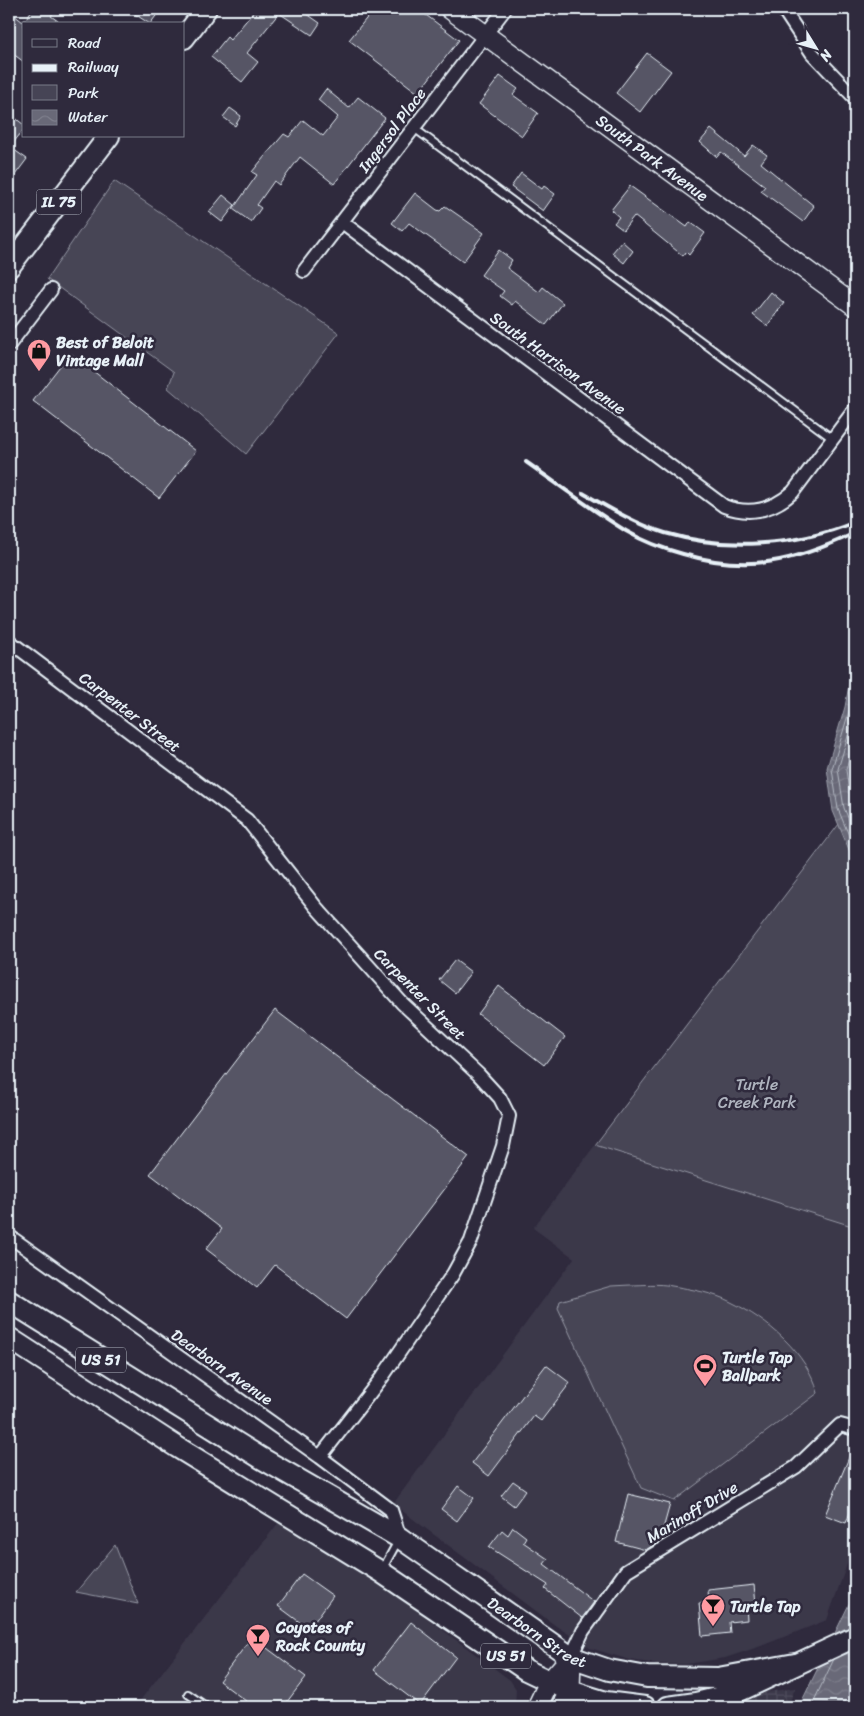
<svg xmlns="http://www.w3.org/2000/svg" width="864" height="1716" viewBox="0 0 864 1716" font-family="Sriracha,sans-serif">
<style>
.built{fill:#3b3749}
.industrial{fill:url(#industrial-grid)}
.green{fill:#464455;stroke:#979aa6}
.water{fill:url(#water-waves);stroke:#9c9fab}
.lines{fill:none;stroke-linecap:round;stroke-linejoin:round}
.shore{stroke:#b5bbc5;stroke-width:1}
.building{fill:#575565;stroke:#e8f1f8}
.lane-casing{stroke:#e8f1f8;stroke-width:10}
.street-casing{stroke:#e8f1f8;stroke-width:16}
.secondary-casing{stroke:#e8f1f8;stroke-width:22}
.primary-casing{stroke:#e8f1f8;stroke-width:24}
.lane{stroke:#2f2a3d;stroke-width:6}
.street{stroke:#2f2a3d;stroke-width:12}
.secondary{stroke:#2f2a3d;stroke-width:19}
.primary{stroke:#2f2a3d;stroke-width:20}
.rail{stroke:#e8f1f8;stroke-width:4}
.labels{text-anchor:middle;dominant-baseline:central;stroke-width:5;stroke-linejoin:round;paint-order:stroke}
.shield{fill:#2f2a3d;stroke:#b0b5c0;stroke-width:1}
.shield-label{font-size:15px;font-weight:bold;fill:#e8f1f8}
.street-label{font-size:16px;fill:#e8f1f8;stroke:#2f2a3d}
.poi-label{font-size:16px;font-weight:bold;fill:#e8f1f8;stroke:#2f2a3d;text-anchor:start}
.park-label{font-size:16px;fill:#afb4bf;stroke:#2f2a3d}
</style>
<defs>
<pattern id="industrial-grid" width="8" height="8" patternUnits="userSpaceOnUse" patternTransform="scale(1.25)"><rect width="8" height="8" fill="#3b3749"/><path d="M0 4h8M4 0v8" fill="none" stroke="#4e4b5b"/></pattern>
<pattern id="water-waves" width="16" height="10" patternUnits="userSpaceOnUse" patternTransform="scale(1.25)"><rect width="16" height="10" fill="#696978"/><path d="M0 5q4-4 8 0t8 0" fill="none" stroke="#7e7f8c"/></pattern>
</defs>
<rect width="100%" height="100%" fill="#2f2a3d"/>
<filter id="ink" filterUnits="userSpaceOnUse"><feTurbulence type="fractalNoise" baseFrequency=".02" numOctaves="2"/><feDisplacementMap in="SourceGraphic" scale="10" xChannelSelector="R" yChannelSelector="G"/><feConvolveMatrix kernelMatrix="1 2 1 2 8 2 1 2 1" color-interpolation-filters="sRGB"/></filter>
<g filter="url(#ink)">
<path class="built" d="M595,1145L855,1227V1380L851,1408L855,1411V1542L827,1620L761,1646L725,1658L687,1664H657L630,1660L590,1648L556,1626L393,1504L574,1258L533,1228Z
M279,1522L400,1598L510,1680L516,1689L515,1707H135Z"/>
<path class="industrial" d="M795,1688L788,1707H698L738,1696Z"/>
<path class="green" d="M114,181L339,333L246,454L168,388L174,372L47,279Z
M855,803V1227L595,1145Z
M630,1285C643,1285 658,1283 672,1286C690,1289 714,1293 731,1302C768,1320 807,1353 818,1393L674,1501L641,1488L558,1308L560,1301L611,1286Z
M115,1545L138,1604L76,1592Z"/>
<path class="water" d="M855,653V864L833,811L827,768L845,707Z
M855,1592V1680L843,1707H799Z"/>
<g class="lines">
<path class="shore" d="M855,680L850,708L832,769L838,809L855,850
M855,713L838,769L844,808L855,834
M855,739L846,770L851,805L855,815
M811,1707L834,1659"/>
</g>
<path class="building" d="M33,9H56L51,16L62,24H24V62L9,51V11L23,22Z
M127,9H161L150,24Z
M256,9H300L320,23L312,35L279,13L247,53L258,62L242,82L211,57L227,37L230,40Z
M374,9H418L459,40L418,93L349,40Z
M647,53L671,71L640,112L616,93Z
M500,76L518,89L513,95L538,113L522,136L479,104Z
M326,89L349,108L358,97L385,118L334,184L300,157L279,185L274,181L257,205L261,208L251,222L233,209L257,175L252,172L265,156L284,134L289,137L303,120L323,136L338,117L318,100Z
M230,108L241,116L235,126L223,117Z
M9,113L24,125V129L10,147L27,159L9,183Z
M711,129L744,156L753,145L767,155L761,163L814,206L803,222L761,191L765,186L721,152L717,157L700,142Z
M521,173L542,189L544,186L555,194L543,211L511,187Z
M630,186L687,227L690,222L705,233L689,255L686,252L683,256L634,216L623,230L614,223L619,217L611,210Z
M415,193L437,210L440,211L445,206L484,233L463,262L409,223L402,231L392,223Z
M223,195L235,205L222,222L209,212Z
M622,241L633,251L624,263L612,253Z
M499,250L512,260L507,268L539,292L543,287L563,303L546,325L515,301L512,305L500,296L504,291L481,275Z
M771,292L784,303L767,326L753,315Z
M70,353L196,451L159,498L33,401Z
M455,960L471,972L455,993L439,980Z
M499,986L565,1037L544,1065L478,1014Z
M275,1010L469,1157L346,1319L275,1265L257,1288L206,1249L222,1229L150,1174Z
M546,1365L570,1383L541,1421L534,1416L489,1476L472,1463Z
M855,1443V1500L846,1523L825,1515Z
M513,1481L526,1490L514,1506L501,1496Z
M458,1486L474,1498L457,1521L441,1509Z
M628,1494L670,1504L660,1540L646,1550L616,1542Z
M513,1527L526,1537L523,1542L548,1559L544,1564L594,1602L582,1618L545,1589L548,1585L489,1547L502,1530L508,1535Z
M302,1574L333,1596L309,1629L278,1606Z
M754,1585L756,1604L746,1605L747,1620L729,1622L730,1633L702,1636L699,1603L709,1602L708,1590Z
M411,1622L456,1657L420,1705L374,1670Z
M252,1637L306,1677L283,1707H254L219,1681Z"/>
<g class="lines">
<defs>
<path id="lane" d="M414,128L833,439
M382,1570L399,1539
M188,1694L207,1707"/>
<path id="street" d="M783,9L812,53L855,98
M342,222L724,506C750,516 773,510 793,492L855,409
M304,271L505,9
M9,345L51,290
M9,641L247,820L315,906L402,1003L479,1075L500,1098L509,1116L503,1146L471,1241L453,1274L383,1376L320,1457
M9,1236L320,1457L391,1510L400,1538
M571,1657L583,1631L626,1571L796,1467L840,1425L855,1429"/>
<g id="secondary">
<path id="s1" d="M450,9L855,306"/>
<path d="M537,1707L549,1682L571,1657"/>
<path d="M561,1707L570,1691L571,1657"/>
</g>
<g id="primary">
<path d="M184,38L206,9"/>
<path d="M9,267L109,136"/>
<path id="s2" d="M9,1301L261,1458L400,1538L571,1657L609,1670L647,1677L718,1678L795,1664"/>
<path d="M9,1338L177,1447L381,1572L526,1670L570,1691L606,1702L645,1707"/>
<path d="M668,1707L696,1703L733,1694L855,1637"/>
</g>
</defs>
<use href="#lane" class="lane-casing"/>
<use href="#street" class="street-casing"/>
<use href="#secondary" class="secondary-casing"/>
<use href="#primary" class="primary-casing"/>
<use href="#lane" class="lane"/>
<use href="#street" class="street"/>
<use href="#secondary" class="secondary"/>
<use href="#primary" class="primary"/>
<path class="rail" d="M526,462C559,485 592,510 626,531C643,541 664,549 683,554C748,573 794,562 855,533
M583,493C609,508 636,524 665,533C726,551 797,546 855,522"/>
</g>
</g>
<defs>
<symbol id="shop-pin" viewBox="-11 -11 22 30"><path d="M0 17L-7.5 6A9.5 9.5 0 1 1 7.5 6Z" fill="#ff9aa2" stroke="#2f2a3d"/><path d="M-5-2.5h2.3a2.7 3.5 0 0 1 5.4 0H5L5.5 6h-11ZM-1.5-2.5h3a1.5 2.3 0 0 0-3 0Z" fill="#111"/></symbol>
<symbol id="stadium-pin" viewBox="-11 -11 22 30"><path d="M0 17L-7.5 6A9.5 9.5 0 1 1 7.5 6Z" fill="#ff9aa2" stroke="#2f2a3d"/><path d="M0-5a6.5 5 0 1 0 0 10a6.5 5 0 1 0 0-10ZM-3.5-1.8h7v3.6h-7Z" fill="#111"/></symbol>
<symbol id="bar-pin" viewBox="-11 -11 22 30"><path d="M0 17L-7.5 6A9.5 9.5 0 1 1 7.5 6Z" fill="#ff9aa2" stroke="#2f2a3d"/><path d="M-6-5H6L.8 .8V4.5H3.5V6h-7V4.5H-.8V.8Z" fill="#111"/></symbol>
</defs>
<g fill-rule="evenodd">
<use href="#shop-pin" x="25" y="337" width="28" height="38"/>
<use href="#stadium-pin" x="691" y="1352" width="28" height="38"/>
<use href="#bar-pin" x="699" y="1592" width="28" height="38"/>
<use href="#bar-pin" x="244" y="1622" width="28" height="38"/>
</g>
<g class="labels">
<g class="shield">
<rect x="36.5" y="189.5" width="45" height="25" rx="4"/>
<rect x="76" y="1347.5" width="50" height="25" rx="4"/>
<rect x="481" y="1643.5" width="50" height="25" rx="4"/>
</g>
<g class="shield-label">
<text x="59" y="202">IL 75</text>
<text x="101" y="1360">US 51</text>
<text x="506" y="1656">US 51</text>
</g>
<g class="street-label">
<text transform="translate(392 130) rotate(-53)">Ingersol Place</text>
<text stroke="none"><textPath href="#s1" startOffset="251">South Park Avenue</textPath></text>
<text transform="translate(558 363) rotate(36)">South Harrison Avenue</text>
<text transform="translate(130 712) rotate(37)">Carpenter Street</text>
<text transform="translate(420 994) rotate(45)">Carpenter Street</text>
<text transform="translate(222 1367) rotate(35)">Dearborn Avenue</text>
<text transform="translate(692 1512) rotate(-31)">Marinoff Drive</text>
<text stroke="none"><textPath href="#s2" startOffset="624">Dearborn Street</textPath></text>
</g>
<g class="poi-label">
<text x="56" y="342">Best of Beloit<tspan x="56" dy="18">Vintage Mall</tspan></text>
<text x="722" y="1357">Turtle Tap<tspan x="722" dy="18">Ballpark</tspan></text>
<text x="730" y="1606">Turtle Tap</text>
<text x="276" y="1627">Coyotes of<tspan x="276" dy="18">Rock County</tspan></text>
</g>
<g class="park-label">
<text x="757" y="1084">Turtle<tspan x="757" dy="18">Creek Park</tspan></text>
</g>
</g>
<rect width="864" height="1716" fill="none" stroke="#2f2a3d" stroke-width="30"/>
<rect x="15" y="15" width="834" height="1686" fill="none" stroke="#e8f1f8" stroke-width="2" filter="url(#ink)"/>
<rect x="22" y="22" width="162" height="115" fill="#2f2a3d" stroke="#797a88"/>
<rect x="32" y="39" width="25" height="8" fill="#2f2a3d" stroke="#797a88"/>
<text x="68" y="48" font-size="15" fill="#e8f1f8">Road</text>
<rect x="32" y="64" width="25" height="8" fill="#e8f1f8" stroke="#797a88"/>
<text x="68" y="72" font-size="15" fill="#e8f1f8">Railway</text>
<rect x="32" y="85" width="25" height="15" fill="#464455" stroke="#797a88"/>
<text x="68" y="98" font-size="15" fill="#e8f1f8">Park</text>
<rect x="32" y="110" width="25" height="15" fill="url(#water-waves)" stroke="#797a88"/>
<text x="68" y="122" font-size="15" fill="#e8f1f8">Water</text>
<g transform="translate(816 48) rotate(127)" stroke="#2f2a3d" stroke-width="4" paint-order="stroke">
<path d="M0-4L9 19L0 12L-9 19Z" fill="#e8f1f8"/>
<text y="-8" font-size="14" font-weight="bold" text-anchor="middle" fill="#e8f1f8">N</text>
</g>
</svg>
